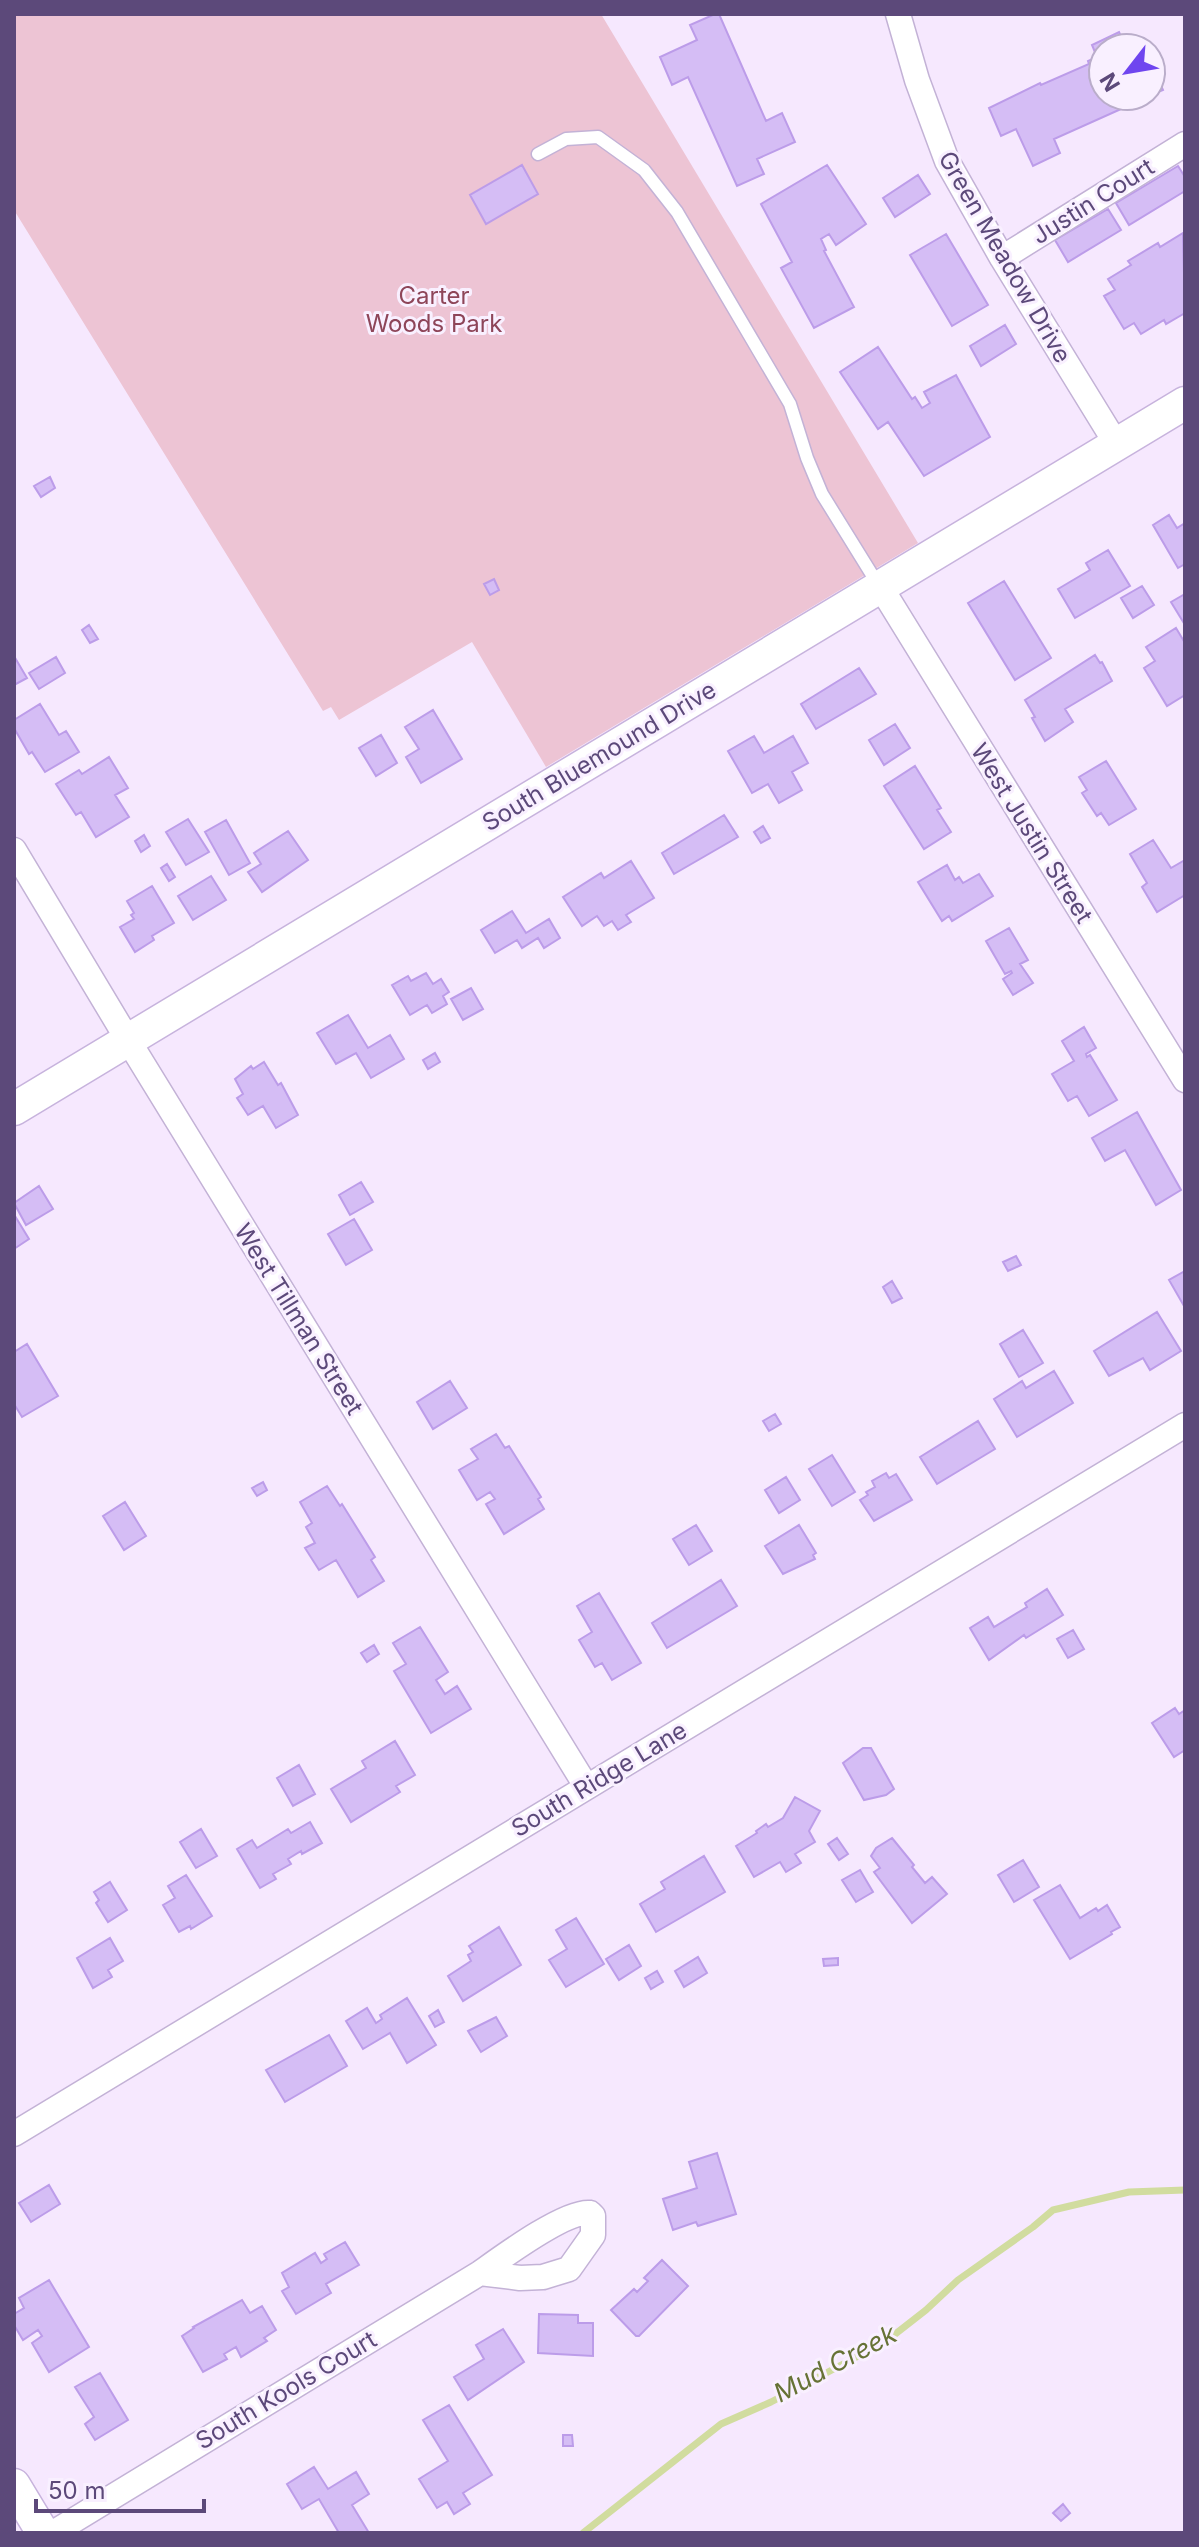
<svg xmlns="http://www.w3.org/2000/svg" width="1199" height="2547" viewBox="0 0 1199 2547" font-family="Inter,sans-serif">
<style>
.green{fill:#edc4d4}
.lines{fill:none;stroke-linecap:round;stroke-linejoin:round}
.stream{stroke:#d1dc9f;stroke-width:7}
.building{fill:#d5bdf5;stroke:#bc9ce9;stroke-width:2}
.lane-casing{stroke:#c3b2d6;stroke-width:15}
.street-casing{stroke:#c3b2d6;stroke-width:27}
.secondary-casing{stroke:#c7b3dd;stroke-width:35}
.lane{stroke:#fff;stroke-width:12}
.street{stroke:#fff;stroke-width:24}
.secondary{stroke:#fff;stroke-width:32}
.labels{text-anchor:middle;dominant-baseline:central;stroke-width:6;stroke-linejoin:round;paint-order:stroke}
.street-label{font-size:24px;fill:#5c497a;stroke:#f9f0ff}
.park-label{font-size:24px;fill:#8e4559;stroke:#f9f0ff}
.water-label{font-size:26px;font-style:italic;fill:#667235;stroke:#f9f0ff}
</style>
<rect width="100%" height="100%" fill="#f6e8fe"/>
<path class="green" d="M14,14H601L918,543L546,767L472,642L339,720L331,707L323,711L14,210Z"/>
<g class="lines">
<path class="stream" d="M583,2533L721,2424L771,2402L885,2342L926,2310L958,2280L1033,2227L1053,2210L1129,2192L1185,2190"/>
</g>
<path class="building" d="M715,14H719L766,121L782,113L795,142L757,159L764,174L737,186L688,77L672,85L660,57L697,40L690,25Z
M1119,32L1126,48H1103V96H1150L1054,139L1060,153L1033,166L1016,129L1001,136L989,108L1040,83L1041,85L1089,64L1088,61L1097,57L1092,45Z
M1151,64L1163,90L1151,95Z
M522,165L538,194L486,224L470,195Z
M827,165L866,224L836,245L829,234L821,239L826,250L824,251L854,307L814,328L781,268L792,262L761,204Z
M1178,166L1185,177V191L1129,225L1116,203Z
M918,175L930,194L895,217L883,198Z
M1108,209L1121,230L1068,262L1055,240Z
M1183,233L1185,313L1166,324L1164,320L1141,334L1134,323L1124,329L1104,296L1115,290L1108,279L1131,265L1128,261L1158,243L1160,247Z
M946,234L988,305L952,326L910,255Z
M1005,325L1016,344L981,366L970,346Z
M878,347L912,399L915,397L922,408L930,403L924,392L956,375L990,437L924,476L888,422L878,429L840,372Z
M50,477L55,488L41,497L34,486Z
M1169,515L1177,528L1185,523V564L1178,568L1153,525Z
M1108,550L1130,586L1075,618L1058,589L1090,570L1086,563Z
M494,579L499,590L490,595L484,584Z
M1004,581L1051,658L1015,680L968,603Z
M1142,586L1154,605L1133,618L1121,598Z
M1185,594V625L1171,602Z
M89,625L98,639L90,643L82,630Z
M1176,628L1185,643V695L1167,706L1144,668L1155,661L1146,647Z
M1095,655L1100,663L1102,662L1112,681L1065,709L1073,722L1045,741L1032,718L1035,717L1025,700Z
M14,656L27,678L14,685Z
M56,657L65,673L39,689L29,673Z
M859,668L876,694L816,729L801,704Z
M40,704L59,735L66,731L79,752L45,772L32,752L29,754L14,728V720Z
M433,710L462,759L421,783L406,757L419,749L405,727Z
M895,724L910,748L884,765L869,740Z
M381,735L397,763L376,776L359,748Z
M754,736L764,753L793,736L808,763L792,772L802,790L779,803L768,784L752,793L728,751Z
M109,757L128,788L115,795L129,817L96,837L81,812L76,815L56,784L79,770L82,774Z
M1106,761L1136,809L1109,825L1101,813L1097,816L1082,793L1087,790L1079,777Z
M915,766L941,808L937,810L951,832L924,849L884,786Z
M724,815L738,837L674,874L662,853Z
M188,819L209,852L186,865L166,832Z
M226,820L250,863L229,875L205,832Z
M763,826L770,838L761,843L754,832Z
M288,831L308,860L262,892L248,872L261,864L254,853Z
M144,835L150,846L141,852L135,841Z
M1153,840L1171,868L1185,860V895L1157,912L1142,887L1147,883L1130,854Z
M631,861L654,898L626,915L631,922L618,930L612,921L604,926L597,916L582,926L563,897L601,873L604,878Z
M167,864L175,877L169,881L161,868Z
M947,865L955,880L959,877L963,883L979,874L993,896L952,921L949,916L942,921L918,882Z
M211,876L226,900L193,920L178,896Z
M152,886L174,923L152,936L154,940L135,952L120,927L134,919L131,915L134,913L127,901Z
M512,911L526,933L549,919L560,938L544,948L538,938L522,948L517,940L495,953L481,930Z
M1009,928L1028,960L1020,964L1033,983L1013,995L1003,979L1012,973L1011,971L1005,974L986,941Z
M426,973L433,984L441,979L449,992L443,996L447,1004L432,1013L427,1005L410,1015L392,985L408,976L411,981Z
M471,988L483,1009L463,1020L451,999Z
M348,1015L368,1048L390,1035L404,1059L371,1078L356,1053L336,1064L317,1033Z
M1084,1027L1096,1048L1086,1054L1087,1057L1090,1055L1117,1100L1089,1116L1077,1096L1068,1101L1052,1074L1074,1061L1062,1041Z
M435,1053L440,1062L428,1069L423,1060Z
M264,1062L278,1085L281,1083L298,1115L276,1128L263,1106L248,1115L237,1098L243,1094L235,1079L251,1066L253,1069Z
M1137,1112L1181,1190L1156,1205L1125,1150L1105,1161L1092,1138Z
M361,1182L373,1202L350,1215L339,1195Z
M39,1186L53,1209L26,1225L14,1203Z
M15,1216L29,1239L14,1249V1217Z
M354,1219L372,1250L346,1265L328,1234Z
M1016,1256L1021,1265L1008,1271L1003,1262Z
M1185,1271V1306H1184L1169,1280Z
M892,1281L902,1298L892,1303L883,1287Z
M1157,1312L1181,1351L1150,1370L1143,1358L1109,1376L1094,1351Z
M1023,1330L1043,1363L1019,1377L1000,1344Z
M27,1344L58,1396L22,1417L14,1404V1352Z
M1054,1371L1073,1403L1017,1437L994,1399L1022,1381L1026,1388Z
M450,1381L467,1408L433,1429L417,1402Z
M775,1414L781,1424L769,1431L763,1421Z
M978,1421L995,1449L937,1484L920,1457Z
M496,1434L505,1448L509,1446L541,1497L538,1499L544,1509L504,1534L486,1504L495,1499L490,1492L477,1500L459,1470L478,1459L471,1449Z
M832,1455L855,1492L832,1506L809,1469Z
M886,1473L889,1478L896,1474L912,1500L874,1521L860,1500L868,1495L866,1492L875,1487L872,1481Z
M786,1477L800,1500L779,1513L765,1490Z
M263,1482L267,1490L257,1496L252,1488Z
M327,1486L340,1506L342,1504L375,1557L371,1560L384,1581L358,1597L336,1560L319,1570L305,1548L315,1543L306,1527L312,1523L300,1502Z
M125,1502L146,1536L124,1550L103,1516Z
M696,1525L712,1551L689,1565L673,1539Z
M799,1525L816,1553L813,1555L815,1559L783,1574L765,1546Z
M721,1580L737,1606L667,1648L652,1623Z
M1047,1589L1063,1615L1026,1638L1024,1635L989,1660L970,1628L988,1617L994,1627L1027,1607L1025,1603Z
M599,1593L641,1663L612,1680L602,1663L595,1667L579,1640L592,1632L577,1606Z
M420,1627L448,1672L436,1680L445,1694L457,1686L471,1709L431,1733L394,1671L406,1664L393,1643Z
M1073,1630L1084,1649L1068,1658L1057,1639Z
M374,1645L379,1654L367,1662L361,1653Z
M1175,1708L1179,1714L1185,1710V1750L1174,1757L1152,1723Z
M395,1741L415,1775L396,1786L400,1792L351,1822L331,1789L366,1768L362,1761Z
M863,1748H871L894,1789L886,1795L864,1800L843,1763Z
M299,1765L315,1794L293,1806L277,1778Z
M795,1797L820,1811L809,1831L815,1842L795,1854L801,1863L786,1872L780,1862L754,1877L736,1846L757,1833L756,1831L766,1824L768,1827L783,1818Z
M310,1822L322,1843L302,1854L301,1851L288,1859L291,1864L273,1874L276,1879L260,1888L237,1849L252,1840L257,1848L288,1829L291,1833Z
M201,1829L217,1856L196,1868L180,1842Z
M837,1838L848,1854L839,1860L828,1844Z
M892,1838L914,1865L912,1867L925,1883L932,1877L947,1894L912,1923L874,1872L880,1868L871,1856L876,1848Z
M704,1856L725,1892L656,1932L640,1904L665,1889L661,1882Z
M1023,1860L1039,1887L1014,1902L998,1875Z
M860,1870L873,1892L856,1902L842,1880Z
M186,1875L212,1916L191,1929L190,1926L179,1932L163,1905L175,1898L168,1886Z
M110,1882L127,1910L108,1922L96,1903L99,1900L94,1892Z
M1060,1885L1080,1918L1096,1908L1098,1911L1107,1905L1120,1927L1111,1932L1112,1934L1070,1959L1034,1900Z
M576,1918L604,1964L566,1987L549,1960L567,1949L556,1930Z
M499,1927L521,1965L463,2001L448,1976L471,1961L468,1955L473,1952L469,1946Z
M110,1938L123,1961L108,1970L112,1977L93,1988L77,1958Z
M629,1945L641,1966L619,1980L606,1959Z
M698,1957L707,1973L684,1987L675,1971Z
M838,1958V1965L824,1966L823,1959Z
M657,1971L663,1982L651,1989L645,1978Z
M407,1998L436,2045L407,2063L390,2033L363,2049L346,2021L367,2008L376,2023L382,2019L380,2015Z
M438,2010L444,2022L435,2027L429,2016Z
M496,2017L507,2036L481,2052L468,2031Z
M329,2035L347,2066L285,2102L266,2070Z
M717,2153L736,2214L698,2226L696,2222L673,2230L663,2199L697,2188L689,2162Z
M49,2185L60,2204L31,2222L19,2203Z
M345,2242L359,2265L326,2284L331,2293L296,2314L282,2291L289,2287L282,2273L315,2253L321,2263L327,2259L324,2254Z
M662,2260L688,2286L639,2336H636L611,2310L634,2289L637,2292L648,2281L644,2278Z
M49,2280L89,2347L49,2372L32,2343L42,2336L38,2330L23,2340L14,2325V2314L24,2308L19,2298Z
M242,2300L250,2313L262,2306L276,2330L264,2338L267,2341L241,2357L236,2347L224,2354L227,2359L203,2372L182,2336L194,2328L193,2327Z
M539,2314L578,2315V2323H593V2356L538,2353Z
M503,2329L524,2362L468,2400L454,2377L484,2359L476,2345Z
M100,2373L128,2420L95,2440L85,2424L94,2417L75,2387Z
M449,2405L492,2475L463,2493L470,2504L454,2514L447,2502L437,2508L419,2479L448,2461L423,2420Z
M563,2435H572L573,2446H563Z
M314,2467L328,2489L356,2472L369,2494L352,2505L369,2533H339L319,2499L302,2509L287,2484Z
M1063,2504L1070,2513L1061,2521L1053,2513Z"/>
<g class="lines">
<defs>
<path id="lane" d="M538,154L566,139L598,137L644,170L677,212L790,404L807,458L822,494L879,586"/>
<path id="street" d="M898,14L917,80L947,161L1002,258L1117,445
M1002,258L1185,144
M880,586L1185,1080
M14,850L128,1040L586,1786
M14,2134L1185,1425
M53,2533L480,2273C501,2258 566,2210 590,2213L593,2216V2235L569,2269L543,2277L520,2278L480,2273"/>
<path id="secondary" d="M14,1109L1185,403
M14,2485L43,2533"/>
</defs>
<use href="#lane" class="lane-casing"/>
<use href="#street" class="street-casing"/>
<use href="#secondary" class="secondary-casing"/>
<use href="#lane" class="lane"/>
<use href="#street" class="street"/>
<use href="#secondary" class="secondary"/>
</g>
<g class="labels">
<g class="street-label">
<text transform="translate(1093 201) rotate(-32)">Justin Court</text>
<text transform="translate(1005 257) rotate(60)">Green Meadow Drive</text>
<text transform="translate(599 756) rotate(-31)">South Bluemound Drive</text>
<text transform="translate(1032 833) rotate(58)">West Justin Street</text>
<text transform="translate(299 1319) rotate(58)">West Tillman Street</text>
<text transform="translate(599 1779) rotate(-31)">South Ridge Lane</text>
<text transform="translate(286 2390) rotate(-31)">South Kools Court</text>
</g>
<g class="park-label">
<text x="434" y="295">Carter<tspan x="434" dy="28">Woods Park</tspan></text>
</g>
<g class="water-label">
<text transform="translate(835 2363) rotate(-28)">Mud Creek</text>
</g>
</g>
<rect width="1199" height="2547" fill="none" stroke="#5c497a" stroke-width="32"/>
<g transform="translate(1127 72) rotate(239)"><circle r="38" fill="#f9f0ff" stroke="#baadca" stroke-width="2"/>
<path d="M0-6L14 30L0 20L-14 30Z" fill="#6f45ef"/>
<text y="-12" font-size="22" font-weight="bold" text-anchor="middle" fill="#5c497a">N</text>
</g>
<path d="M36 2499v12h168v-12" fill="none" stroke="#5c497a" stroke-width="4"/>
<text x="48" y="2499" font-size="24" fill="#5c497a" stroke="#f9f0ff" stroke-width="6" paint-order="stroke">50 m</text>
</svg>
